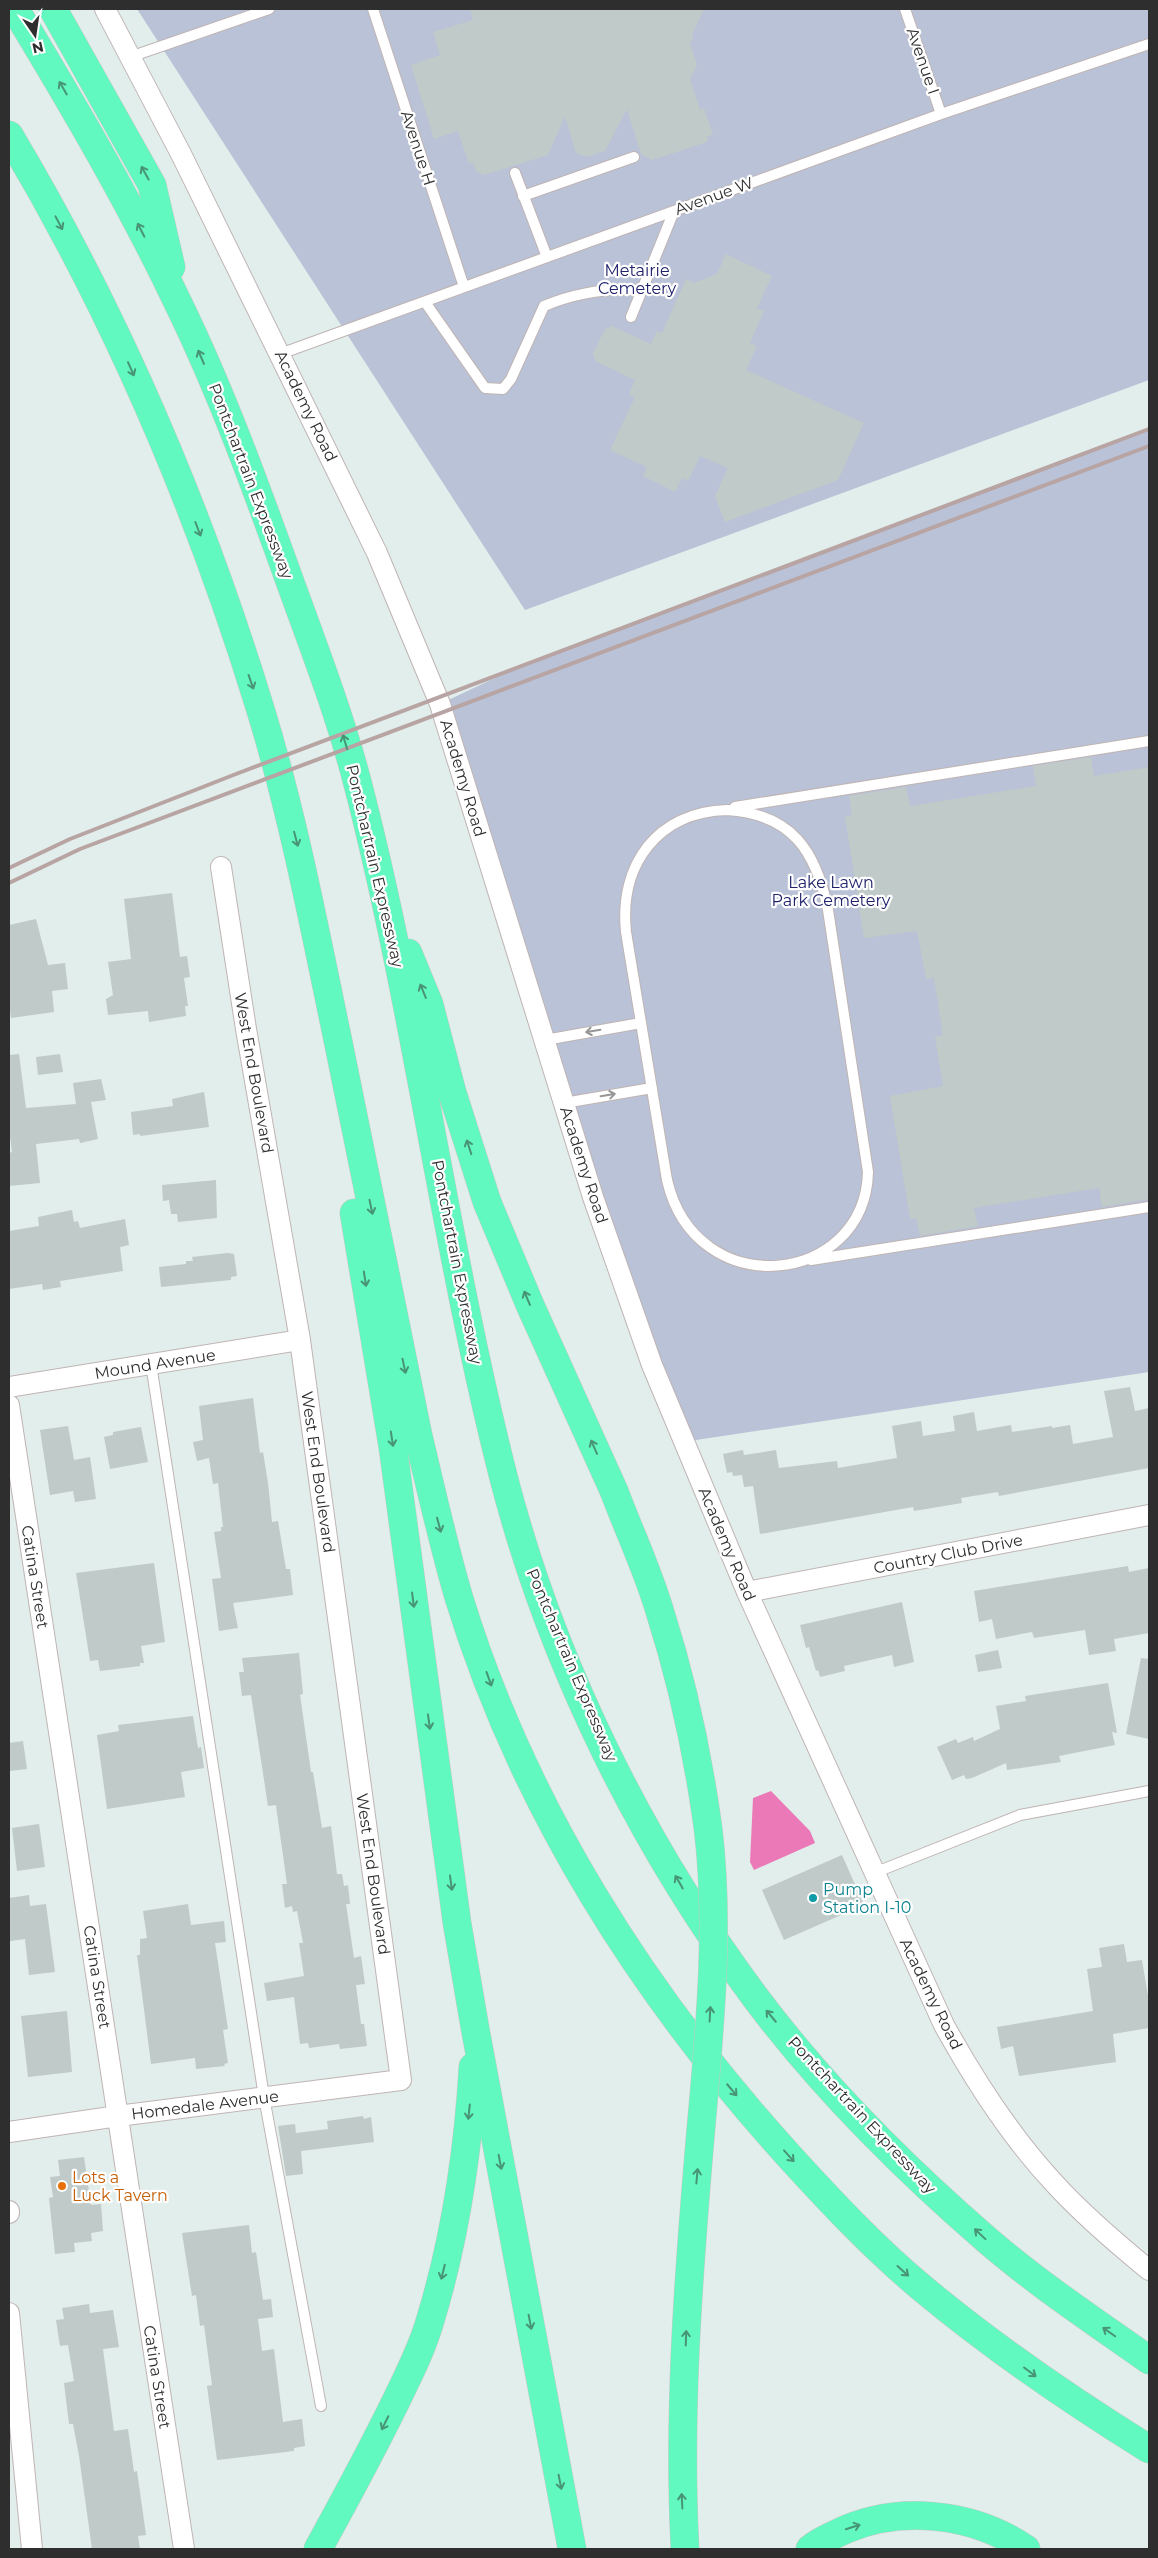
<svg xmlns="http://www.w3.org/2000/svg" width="1158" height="2558" viewBox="0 0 1158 2558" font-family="Montserrat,sans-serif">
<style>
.cemetery{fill:#b9c2d7}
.water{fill:#eb79b8}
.building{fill:#c0cac8}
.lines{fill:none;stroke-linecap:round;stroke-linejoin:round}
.service-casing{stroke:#c0b4b4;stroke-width:12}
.minor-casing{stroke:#c0b4b4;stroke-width:22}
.motorway-casing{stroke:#c9c9c9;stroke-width:29}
.service{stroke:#fff;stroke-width:10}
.minor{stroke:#fff;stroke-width:20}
.motorway{stroke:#61f9bf;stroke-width:28}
.rail{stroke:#b7a4a3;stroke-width:4}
.motorway-bridge-casing{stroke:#c9c9c9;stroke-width:29;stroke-linecap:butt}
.motorway-bridge{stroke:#61f9bf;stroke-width:28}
.oneway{stroke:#489476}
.oneway2{stroke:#969696}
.culture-dot{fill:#0f9aa8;stroke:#fff;stroke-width:2}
.food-dot{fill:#e8710a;stroke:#fff;stroke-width:2}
.labels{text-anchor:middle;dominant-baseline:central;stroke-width:4.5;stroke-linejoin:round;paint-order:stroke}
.street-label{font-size:16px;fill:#2e2e2e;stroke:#fff}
.park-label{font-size:16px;fill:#1e206a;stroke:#fff}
.culture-label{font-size:16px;fill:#0d838f;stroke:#fff;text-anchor:start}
.food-label{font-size:16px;fill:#c56008;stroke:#fff;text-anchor:start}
</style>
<rect width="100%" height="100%" fill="#e1eeeb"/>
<path class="cemetery" d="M137,9H1149V380L525,610Z
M1149,429V1372L683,1442L440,704L499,676Z"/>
<path class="water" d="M771,1791L810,1831L815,1843L754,1870L750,1862L753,1798Z"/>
<path class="building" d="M470,9H704L692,35L693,39L690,44L697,65L690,79L700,110L704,108L713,135L708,136L707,142L652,160L641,154L627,109L605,151L587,157L576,153L565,116L548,155L484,175L476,171L473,162L469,164L458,131L434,139L411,65L440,55L433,32L473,20Z
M726,254L772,276L757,308L764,311L750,343L757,346L746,370L864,423L838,480L725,522L715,496L728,468L700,456L688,481L682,478L675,492L643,476L647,467L610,450L635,397L629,394L635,380L595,361L593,353L605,329L612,326L651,344L657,331L662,333L686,279L694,283L717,274Z
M1091,757L1094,776L1149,767V1199L1102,1207L1099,1188L974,1208L978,1226L920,1236L916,1218L910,1219L890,1096L943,1086L935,1037L943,1035L934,978L926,979L917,931L864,938L845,817L852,816L849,796L906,787L910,806L1036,786L1033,766Z
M172,893L180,957L187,956L190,977L184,978L188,1006H185L186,1016L149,1022L148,1011L108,1015L106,999L113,995L108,962L131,959L124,899Z
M36,919L48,965L65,963L68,989L52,991L54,1012L11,1018L9,1001V925Z
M19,1054L26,1108L76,1104L73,1083L101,1079L106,1100L91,1102L98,1139L80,1143L79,1139L36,1144L40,1183L9,1186V1153L12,1152L9,1129V1055Z
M60,1054L63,1072L38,1075L36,1057Z
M204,1092L209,1127L140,1136V1134L133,1135L131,1112L173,1106L172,1099Z
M216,1180L217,1218L178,1222L177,1214H171L169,1200L163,1201L162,1185Z
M72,1210L74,1222L78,1221L80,1228L125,1219L129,1245L120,1247L123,1271L60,1281L61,1287L43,1290L42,1284L9,1289V1231L39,1226L38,1217Z
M228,1253L234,1254L237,1276L231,1277V1280L161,1287L159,1267L186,1264V1261H193L192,1257Z
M1130,1387L1135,1411L1149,1408V1468L999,1496L998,1492L961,1498L962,1503L914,1511L913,1507L760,1534L753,1486L744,1487L742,1475L733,1476L732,1472L727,1473L723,1454L743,1450L744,1455L776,1450L779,1468L837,1461L838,1468L897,1458L892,1426L921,1421L923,1436L955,1431L953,1416L974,1412L977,1431L1011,1425L1012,1432L1052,1426V1428L1070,1425L1073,1444L1113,1437L1104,1391Z
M253,1398L260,1453L263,1452L268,1483L272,1522L278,1521L286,1569H290L293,1595L233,1603L238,1628L219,1631L212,1579L221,1578L214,1532L221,1531V1527H223L218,1483L213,1484L209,1458L197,1461L193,1442L203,1440L199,1406Z
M68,1426L74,1460L90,1457L96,1499L75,1502L73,1491L50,1495L40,1430Z
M141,1427L148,1462L110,1469L104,1437L113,1435V1432Z
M154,1563L165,1642L141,1646L144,1663H140V1666L100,1671L98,1660L90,1661L76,1573Z
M1128,1566L1129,1572L1149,1568V1633L1114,1639L1116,1651L1089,1655L1085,1630L1034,1638L1032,1632L996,1639L992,1619L979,1622L974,1591Z
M902,1602L914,1662L894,1667L892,1655L844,1666L845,1671L820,1677L818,1670L816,1671L809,1647L806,1648L800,1625Z
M998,1650L1002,1668L978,1672L975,1655Z
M299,1653L303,1694L300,1695L311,1772H313L322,1828L331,1826L337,1874H342L344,1886L348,1885L350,1904H346L354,1958L361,1956L365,1984L356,1985L361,2024H364L367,2046L340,2049L339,2044L309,2048L308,2043L300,2044L294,1997L267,2001L264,1983L304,1976L299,1943H303L297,1911L293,1912L292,1906L285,1908L282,1884H287L277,1813L276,1805L268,1806L251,1695L242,1696L239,1672H244L242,1658Z
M1141,1658L1149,1659V1739L1126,1734Z
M1108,1683L1117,1733L1112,1732L1115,1745L1059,1756L1061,1762L1007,1770L1006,1763L972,1778L966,1779L964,1775L952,1780L937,1747L956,1739L958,1743L973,1737L974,1741L1000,1729L996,1706L1026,1701L1025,1696Z
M193,1716L198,1748L201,1747L204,1768L181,1772L185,1797L107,1809L97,1735L119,1731L118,1725Z
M23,1741L27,1769L9,1771V1743Z
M39,1824L45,1867L17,1871L12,1828Z
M842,1855L864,1905L784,1940L762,1890Z
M29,1895L30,1906L46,1904L55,1972L29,1975L25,1939L10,1941L9,1898Z
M188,1904L191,1925L224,1921L226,1942L215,1943L228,2029L223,2030L228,2063L224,2064L225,2066L196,2069L195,2058L151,2064L137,1955H140V1939L147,1938L143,1911Z
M1124,1944L1127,1962L1142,1960L1149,2002V2028L1113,2034L1116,2062L1019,2076L1013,2046L1001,2049L997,2027L1093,2011L1087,1969L1102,1967L1099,1948Z
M67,2011L72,2072L28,2077L21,2016Z
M363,2116L364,2119L371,2117L374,2142L301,2151L303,2174L286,2176L278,2126L295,2124L296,2133L328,2129L327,2121Z
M84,2157L91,2205L101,2204L103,2231L91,2233L92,2241L74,2243L75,2252L55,2254L49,2198L53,2197L50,2177L60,2176L58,2160Z
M249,2225L252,2253L256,2252L263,2300L271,2299L273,2317L258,2319L262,2351L274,2349L283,2422L302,2419L305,2446L294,2448V2451L217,2460L207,2386L212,2385L204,2325L200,2326L196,2295L192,2296L182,2233Z
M89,2304L90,2313L113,2310L119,2347L103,2349L114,2431L128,2429L134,2472L137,2471L146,2535L138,2536L140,2549H92L79,2456L73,2424H69L64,2383L74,2381L68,2345L60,2346L56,2320L64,2319L62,2308Z"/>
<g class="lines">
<defs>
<path id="service" d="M373,9L464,287
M905,9L941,114
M130,57L269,9
M515,173L547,257
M523,196L634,157
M425,302L485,388L503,389L511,379L544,306C576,293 607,287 642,291
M631,317L674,211
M280,354L941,114L1149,44
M735,807L1149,741
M727,810C792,814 816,851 828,910L868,1172C865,1286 696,1305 667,1180L626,932C619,865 657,812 727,810Z
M545,1040L641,1023
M564,1103L652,1088
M811,1260L1149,1207
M151,1364L264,2097L321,2406
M874,1873L1020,1815L1149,1791"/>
<path id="minor" d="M105,9L182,156L377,553L440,704L593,1197L652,1365L747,1592L944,2025C975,2081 1010,2136 1054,2183C1083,2215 1116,2243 1149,2270
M9,1387L300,1340
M9,1405L184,2549
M747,1592L1149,1515
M9,2132L118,2116L401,2080L300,1340L246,1029L221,867
M9,2211V2213
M9,2313L32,2549"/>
<path id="motorway" d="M15,9C73,105 130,202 178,303C223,395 258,493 293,590C316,653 340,716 357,781C417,1011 445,1249 504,1479C552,1664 641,1844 755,1997C820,2084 905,2169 987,2240C1038,2284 1094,2321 1149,2360
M53,9L152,185L171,267
M9,135C116,314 199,509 260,708C293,815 314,926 337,1036C364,1169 391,1302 418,1435C431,1489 443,1544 459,1598C523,1807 643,1995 789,2156C831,2202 874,2248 922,2288C994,2348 1070,2400 1149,2449
M408,953L429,1004L452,1092L487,1202L530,1305L614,1491
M354,1213L393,1448L457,1923L475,2028L572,2549
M318,2549C345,2500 371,2452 396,2401C408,2376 422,2349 430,2321C455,2239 468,2153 473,2067
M810,2549C818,2542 827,2538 836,2534C896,2504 972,2512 1026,2549"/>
</defs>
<use href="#service" class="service-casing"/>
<use href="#minor" class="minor-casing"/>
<use href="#motorway" class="motorway-casing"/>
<use href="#service" class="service"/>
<use href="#minor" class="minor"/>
<use href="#motorway" class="motorway"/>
<path class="rail" d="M9,868L70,839L236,774L1149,429
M9,883L80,849L1149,446"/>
<defs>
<path id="motorway-bridge" d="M614,1491C629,1531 648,1571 660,1612C682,1681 698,1755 708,1828C721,1933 708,2046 699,2151C688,2283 678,2416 685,2549"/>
</defs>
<use href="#motorway-bridge" class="motorway-bridge-casing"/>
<use href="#motorway-bridge" class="motorway-bridge"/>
</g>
<defs><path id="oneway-shaft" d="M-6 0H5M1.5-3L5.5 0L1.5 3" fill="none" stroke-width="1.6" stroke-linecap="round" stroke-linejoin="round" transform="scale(1.25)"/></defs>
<g class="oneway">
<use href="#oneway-shaft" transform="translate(63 88) rotate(-120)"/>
<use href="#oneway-shaft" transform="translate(145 173) rotate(-119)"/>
<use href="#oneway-shaft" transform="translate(59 223) rotate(62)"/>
<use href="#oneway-shaft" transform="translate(141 230) rotate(-117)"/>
<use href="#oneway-shaft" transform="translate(201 357) rotate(-113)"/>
<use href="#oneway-shaft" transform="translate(131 369) rotate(66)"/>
<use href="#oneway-shaft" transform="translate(198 529) rotate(69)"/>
<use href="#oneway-shaft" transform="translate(251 682) rotate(71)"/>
<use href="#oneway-shaft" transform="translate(345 742) rotate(-107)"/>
<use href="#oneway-shaft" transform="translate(296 839) rotate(75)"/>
<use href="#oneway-shaft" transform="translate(423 991) rotate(-112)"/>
<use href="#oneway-shaft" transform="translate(469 1147) rotate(-108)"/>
<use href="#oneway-shaft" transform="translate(371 1207) rotate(78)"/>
<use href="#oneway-shaft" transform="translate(365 1279) rotate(81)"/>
<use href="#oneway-shaft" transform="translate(527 1298) rotate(-113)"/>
<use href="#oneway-shaft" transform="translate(404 1366) rotate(78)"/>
<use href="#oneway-shaft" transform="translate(392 1439) rotate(81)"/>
<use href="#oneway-shaft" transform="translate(594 1447) rotate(-114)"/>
<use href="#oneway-shaft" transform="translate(439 1525) rotate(75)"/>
<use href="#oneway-shaft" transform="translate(413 1600) rotate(83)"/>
<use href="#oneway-shaft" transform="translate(489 1679) rotate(70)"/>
<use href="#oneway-shaft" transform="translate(429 1722) rotate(82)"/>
<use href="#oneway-shaft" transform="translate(679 1882) rotate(-120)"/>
<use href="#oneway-shaft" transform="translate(451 1883) rotate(82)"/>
<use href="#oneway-shaft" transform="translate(710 2014) rotate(-87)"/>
<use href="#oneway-shaft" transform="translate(771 2016) rotate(-130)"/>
<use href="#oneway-shaft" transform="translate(732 2090) rotate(50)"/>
<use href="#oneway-shaft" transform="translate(469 2112) rotate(96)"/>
<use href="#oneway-shaft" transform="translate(789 2156) rotate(48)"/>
<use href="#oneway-shaft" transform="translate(500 2162) rotate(79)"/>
<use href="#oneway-shaft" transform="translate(697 2176) rotate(-85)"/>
<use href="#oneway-shaft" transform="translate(980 2234) rotate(-137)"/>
<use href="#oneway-shaft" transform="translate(903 2271) rotate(42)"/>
<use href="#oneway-shaft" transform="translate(443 2272) rotate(104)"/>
<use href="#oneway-shaft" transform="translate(530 2322) rotate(79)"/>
<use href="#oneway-shaft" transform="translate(1109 2332) rotate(-145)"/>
<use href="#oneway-shaft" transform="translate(686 2338) rotate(-88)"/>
<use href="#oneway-shaft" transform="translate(1030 2372) rotate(37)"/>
<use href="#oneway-shaft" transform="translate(385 2423) rotate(116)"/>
<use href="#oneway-shaft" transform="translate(560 2482) rotate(79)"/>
<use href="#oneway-shaft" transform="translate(682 2501) rotate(-93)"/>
<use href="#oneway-shaft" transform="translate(853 2527) rotate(-18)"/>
</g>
<g class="oneway2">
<use href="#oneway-shaft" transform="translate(593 1031) rotate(171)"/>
<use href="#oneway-shaft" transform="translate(608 1095) rotate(-9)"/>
</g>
<circle class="culture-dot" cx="813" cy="1898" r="5"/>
<circle class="food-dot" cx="62" cy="2186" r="5"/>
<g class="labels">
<g class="street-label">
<text transform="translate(923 61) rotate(71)">Avenue I</text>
<text transform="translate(418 148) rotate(72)">Avenue H</text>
<text transform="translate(714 196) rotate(-20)">Avenue W</text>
<text transform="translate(306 406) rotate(64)">Academy Road</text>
<text transform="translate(251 481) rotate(69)">Pontchartrain Expressway</text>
<text transform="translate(463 778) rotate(73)">Academy Road</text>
<text transform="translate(375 866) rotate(77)">Pontchartrain Expressway</text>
<text transform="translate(254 1073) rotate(80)">West End Boulevard</text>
<text transform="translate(584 1165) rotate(72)">Academy Road</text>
<text transform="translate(457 1262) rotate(79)">Pontchartrain Expressway</text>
<text transform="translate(155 1364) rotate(-9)">Mound Avenue</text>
<text transform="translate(318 1472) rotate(82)">West End Boulevard</text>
<text transform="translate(727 1544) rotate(67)">Academy Road</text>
<text transform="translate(948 1554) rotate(-11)">Country Club Drive</text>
<text transform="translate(35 1577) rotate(81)">Catina Street</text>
<text transform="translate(572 1665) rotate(67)">Pontchartrain Expressway</text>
<text transform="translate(373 1874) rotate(82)">West End Boulevard</text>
<text transform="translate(97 1977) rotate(81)">Catina Street</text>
<text transform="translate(931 1994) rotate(64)">Academy Road</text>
<text transform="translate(205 2105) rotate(-7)">Homedale Avenue</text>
<text transform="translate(862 2115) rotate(47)">Pontchartrain Expressway</text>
<text transform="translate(157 2377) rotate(81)">Catina Street</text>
</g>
<g class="park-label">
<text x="637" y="270">Metairie<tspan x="637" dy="18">Cemetery</tspan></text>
<text x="831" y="882">Lake Lawn<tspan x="831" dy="18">Park Cemetery</tspan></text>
</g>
<g class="culture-label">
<text x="823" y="1889">Pump<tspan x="823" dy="18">Station I-10</tspan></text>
</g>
<g class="food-label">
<text x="72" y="2177">Lots a<tspan x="72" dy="18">Luck Tavern</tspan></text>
</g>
</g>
<rect width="1158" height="2558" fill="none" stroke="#2e2e2e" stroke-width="20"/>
<g transform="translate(35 35) rotate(167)" stroke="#ffffff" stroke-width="4" paint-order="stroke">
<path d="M0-4L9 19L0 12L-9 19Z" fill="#2e2e2e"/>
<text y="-8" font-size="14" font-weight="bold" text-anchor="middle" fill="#2e2e2e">N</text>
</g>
</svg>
